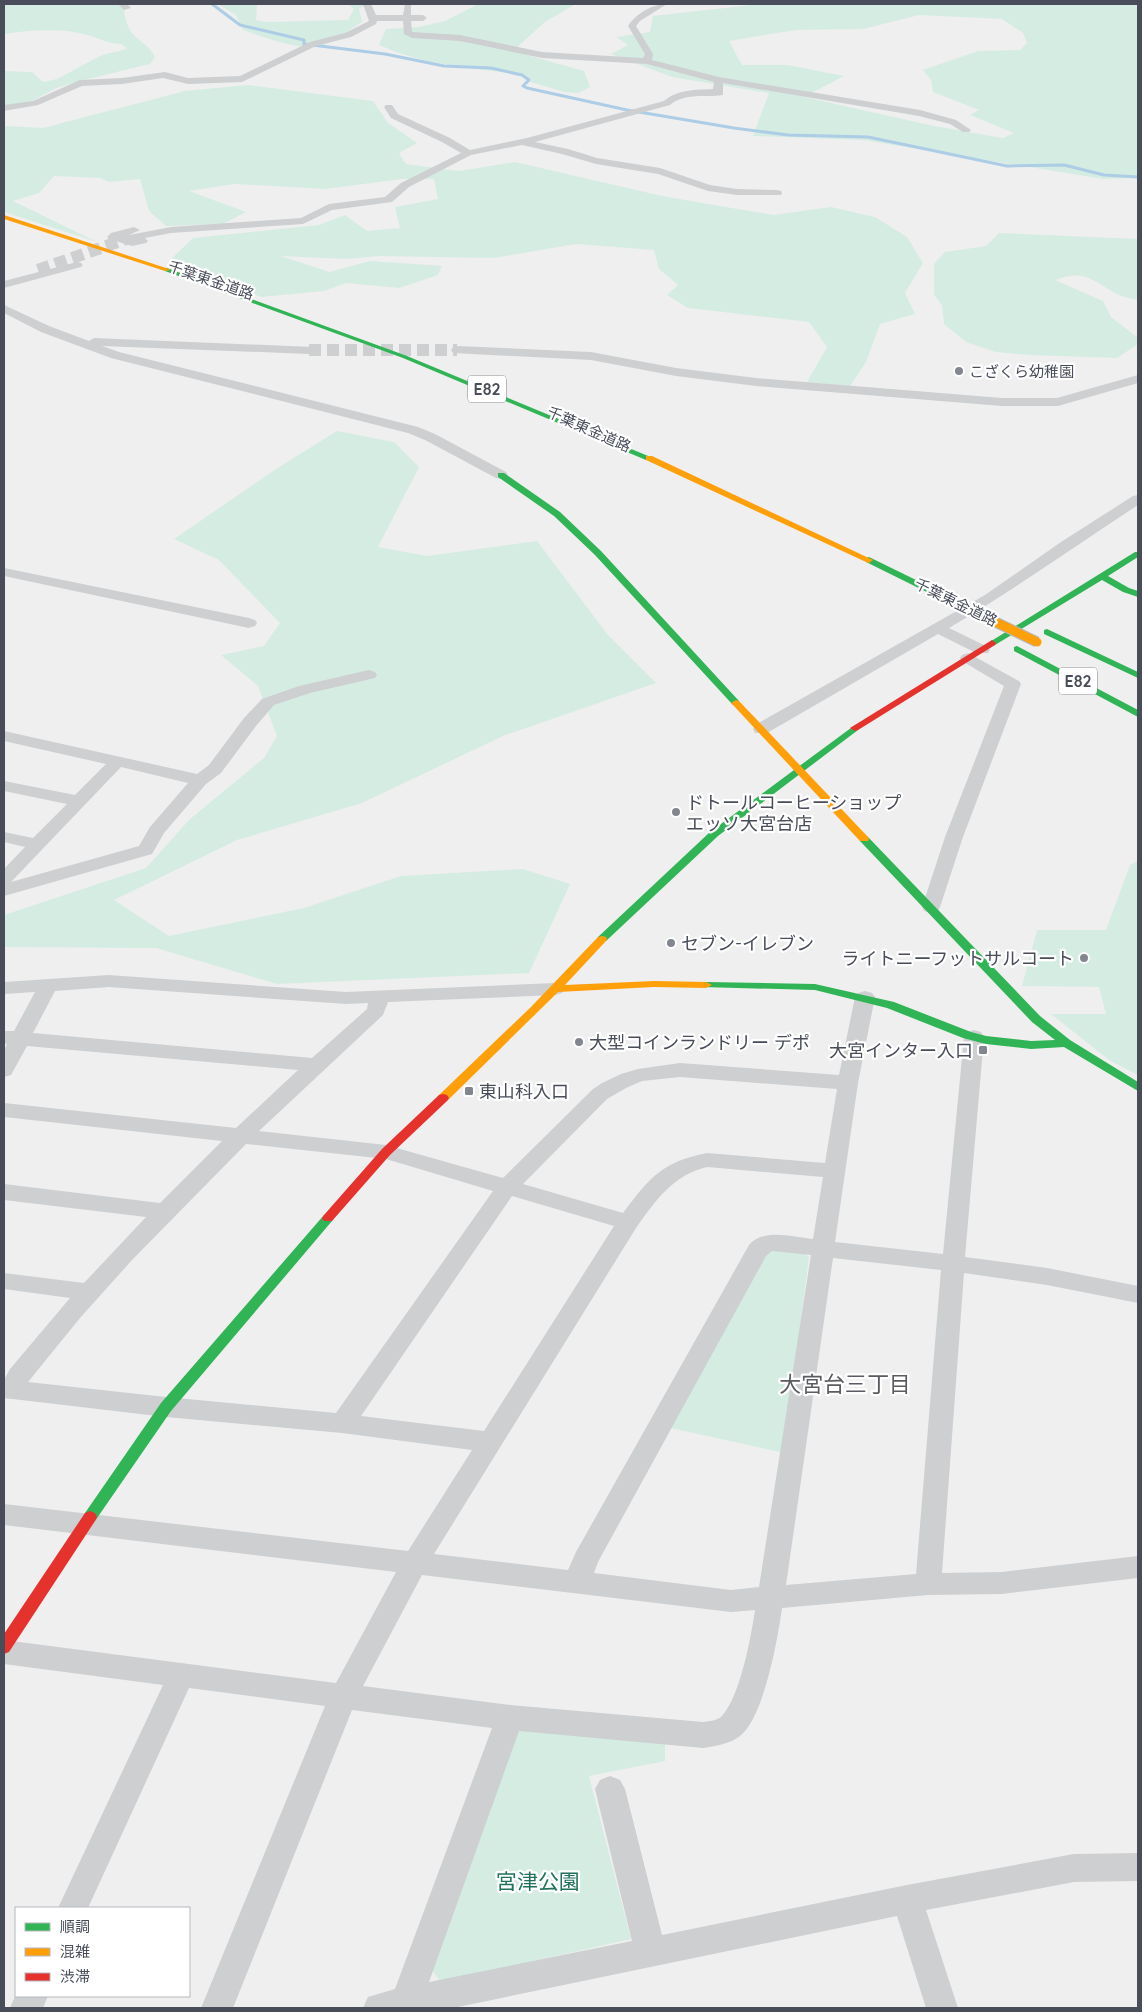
<svg xmlns="http://www.w3.org/2000/svg" width="1142" height="2012" viewBox="0 0 1142 2012" font-family="Quicksand,'Noto Sans JP',sans-serif">
<style>
.green{fill:#d5ece3;fill-rule:evenodd}
.lines{fill:none;stroke-linecap:round;stroke-linejoin:round}
.stream{stroke:#adcde6;stroke-width:3}
.street-tunnel{stroke:#cecfd1;stroke-width:12;stroke-dasharray:12 6;stroke-linecap:butt}
.street{fill:#cdcfd1;fill-rule:evenodd}
.fast{fill:#30b455;fill-rule:evenodd}
.slow{fill:#ff9f0a;fill-rule:evenodd}
.jam{fill:#e5322d;fill-rule:evenodd}
.slow-bridge-casing{stroke:#b4b6bd;stroke-width:11;stroke-linecap:butt}
.slow-bridge{stroke:#ff9f0a;stroke-width:9}
.poi-dot{fill:#82868e;stroke:#fff;stroke-width:2}
.labels{text-anchor:middle;dominant-baseline:central;stroke-width:4.5;stroke-linejoin:round;paint-order:stroke}
.far-street-label{font-size:15px;fill:#484d59;stroke:#fff}
.far-poi-label{font-size:15px;fill:#484d59;stroke:#fff;text-anchor:start}
.shield{fill:#fff;stroke:#7f828b;stroke-width:1}
.shield-label{font-size:16px;font-weight:bold;fill:#484d59}
.poi-label{font-size:18px;fill:#484d59;stroke:#fff;text-anchor:start}
.near-park-label{font-size:21px;fill:#20725b;stroke:#fff}
.near-neighbourhood-label{font-size:22px;fill:#5b5c62;stroke:#fff}
</style>
<rect width="100%" height="100%" fill="#efefef"/>
<path class="green" d="M4,4H119L123,5C125,15 126,25 132,33C139,42 150,45 155,57L150,64L88,79L56,88L32,101L4,109V71L32,72L43,82L57,79L102,55L127,49L122,44C108,44 100,38 87,35C62,28 30,30 4,34Z
M218,4H257L256,20L264,22L348,20L354,9L348,4H373L359,8L362,22C350,29 338,39 326,44C304,54 265,37 243,30L236,15Z
M478,4H581L574,5L545,22L513,51L584,71L590,87L578,93L564,92L531,82L525,75C475,68 425,66 379,45L386,29L419,27L445,21Z
M761,4H1138V178L1103,179L863,140L753,136L769,93L672,77L611,54L628,45L616,37L650,32L653,16ZM919,15L1002,19L1023,33L1027,43L1020,50L978,51L923,70L931,80L933,92L979,110L970,115L1014,133L1003,138L934,126L804,97L844,76L788,65H742L729,41L796,30L863,29Z
M248,85L373,101L388,123L417,143L399,153L406,164L459,171L515,162L662,196L773,215L831,207L875,217L907,237L923,263L905,293L915,314L880,324L866,362L850,386L807,382L827,347L809,322L688,308L667,295L678,285L659,269L654,250L576,244L493,258L380,256L345,259L281,256L329,272L370,261L442,266L438,275L399,288L346,283L324,291L261,297L169,261L193,238L319,225L345,215L367,231L400,228L395,207L438,199L434,179H402L325,189L234,184L189,191L246,212L223,224L166,226L149,211L140,179L109,182L100,178L54,176L39,193L13,201L97,242L4,212V126L43,128L185,91Z
M999,233L1138,239V300C1132,298 1125,298 1119,295C1093,282 1087,268 1055,280L1103,301L1111,317L1138,338V344L1117,358L1030,355L996,352L966,342L944,324L942,305L934,295V264L945,252L986,246Z
M337,431L394,442L419,467L378,547L427,556L537,541L608,635L656,683L503,736L362,803L237,840L114,900L169,936L304,908L401,876L523,869L570,884L529,973L277,984L156,948L4,947V915L146,868L190,819L264,758L277,736L258,686L221,655L264,646L280,623L219,560L174,539L276,469Z
M1138,861V1075L1109,1060L1051,1014H1106L1099,987L1022,986L1037,930H1106L1130,865Z
M763,1250H800L809,1257L784,1453L666,1427Z
M528,1726L665,1737V1761L589,1776L631,1939L441,1982L427,1964L510,1736Z"/>
<g class="lines">
<path class="stream" d="M212,4L240,25L304,40V44L385,54L444,66L491,68L522,75L529,80L523,86L527,88L627,110L734,128L788,135L868,137L1007,166L1064,165L1104,175L1138,177"/>
<path class="street-tunnel" d="M38,270L129,238
M309,350H457"/>
<path class="street" d="M118,4H127L131,8L124,10Z
M363,4H371L376,15H403L405,4H411V15H423L427,18L423,21H411L412,32L460,35L542,52L643,58L645,54L628,26C636,14 652,4 667,4L640,21L636,26L653,54L652,60L719,77L920,110L956,120L971,130L969,132H963L950,124L919,116L723,83V95C705,98 686,92 670,105L535,142L568,149L597,158L660,168L710,185L737,189L777,190L781,191L782,193L781,195H737L708,191L658,174L596,164L562,154L522,145L471,155L409,187L392,202L332,210L303,224L171,233L145,238L148,241L146,243L132,246L109,239L107,237L111,233L134,227L140,230L129,235L171,227L301,218L329,204L385,197L401,183L461,153L442,142L391,118L384,107L386,105H392L398,114L450,138L470,150L527,138L664,101C678,89 696,90 713,89L714,82L647,64L542,58L460,41L412,38L404,34L403,21H377L376,24L351,37L316,46L242,82L188,84L163,78L122,84L82,86L38,105L4,111V105L33,101L80,80L122,78L165,72L188,78L240,76L310,42L345,33L369,21Z
M77,262L81,263L83,265L81,267L4,288V281Z
M4,305L49,326L89,341L94,338L313,347L315,350L313,353L309,354L102,346L119,352L418,427L435,434L506,472L508,475L501,479L496,478L425,440L408,433L111,358L41,332L4,313Z
M457,346L591,352L676,368L756,378L1002,398H1057L1138,375V383L1058,406H1002L756,386L676,376L591,360L453,353L451,350L453,347Z
M1138,495V505C1075,546 1014,590 949,628L988,647L990,650L988,653H976L938,634L767,733H755L753,729L755,725L985,595L1061,542L1133,496Z
M4,568L249,618L255,620L257,623L255,626L249,628L4,576Z
M968,653L1019,681L1021,684L963,837L940,907L938,911L931,913L924,911L922,907L945,837L1004,686L962,661L960,658L962,655Z
M369,670L375,672L377,675L375,678L310,693L274,705L256,726L221,773L206,784L164,833L152,854L4,896V869L25,847L4,842V832L33,838L67,804L4,791V781L75,795L106,764L4,741V731L197,774L209,765L244,718L262,699L299,686ZM121,767L188,783L150,827L139,846L11,882Z
M109,975L346,992L555,983L562,985L565,989L562,993L555,995L388,1002L383,1015L259,1131L386,1145L503,1178L593,1089L602,1083L621,1074L638,1069L680,1063L839,1075L855,997L858,993L865,991L872,993L875,997L858,1083L835,1242L943,1254L964,1037L967,1032L974,1030L981,1032L984,1037L965,1257L1047,1268L1138,1286V1303L1047,1285L964,1273L942,1573L1002,1572L1138,1556V1578L1002,1594L928,1595L782,1608C778,1638 764,1717 740,1736C730,1744 715,1746 703,1748L519,1731L429,1982L632,1941L595,1789L600,1780L610,1776L620,1780L625,1789L662,1935L907,1885L1074,1854L1138,1853V1881L1074,1882L926,1910L958,2008H926L897,1916L453,2008H363L368,1997L395,1989L492,1728L352,1710L233,2008H201L325,1706L189,1688L88,1908H58L163,1685L4,1664V1640L336,1683L396,1572L4,1525V1504L408,1551L472,1450L342,1433L166,1417L4,1398V1380L10,1369L70,1298L4,1289V1273L84,1283L146,1217L4,1200V1184L160,1203L222,1141L4,1117V1103L236,1128L298,1070L27,1046L11,1075L4,1077V1051L7,1044L4,1043V1031H14L35,992L4,994V982ZM109,987L346,1004L368,1003L367,1009L312,1058L33,1033L55,991ZM680,1077L837,1089L825,1163L707,1153C662,1162 650,1177 623,1213L523,1184L607,1099L626,1088L642,1081ZM246,1144L386,1159L493,1191L336,1413L166,1397L28,1382L80,1318L132,1260ZM707,1167L823,1177L813,1239C793,1237 763,1228 749,1245L576,1552L568,1570L434,1554L636,1228C655,1201 673,1175 707,1167ZM512,1196L614,1226L484,1431L361,1416ZM772,1251L811,1255L759,1587L731,1590L594,1573L598,1562L766,1256ZM833,1258L941,1270L916,1574L786,1585ZM422,1575L731,1612L755,1610C751,1637 740,1698 721,1717C716,1721 709,1721 703,1722L510,1705L363,1686Z
M16,1994V1996H48L43,2008H10Z"/>
<path class="fast" d="M167,268L407,356L653,458L646,460L403,358L165,271L164,270Z
M498,473H504L560,512L601,551L739,701V705H733L595,555L554,516L498,477Z
M1135,552H1138V557L1108,576L1129,588L1138,591V597L1123,592L1102,580L995,645L992,646L988,643Z
M869,557L957,600L958,602L954,605L951,604L866,562V558Z
M1047,629L1138,672V678L1044,634V630Z
M1017,646L1138,710V717L1014,651V647Z
M855,725L860,728L858,730L718,836L606,941H598L597,939L598,937L710,832Z
M864,836L868,837L1040,1016L1070,1040L1138,1082V1091L1064,1047L1031,1049L986,1044L963,1038L887,1008L815,990L702,987L700,985L702,983L706,982L815,984L894,1002L971,1032L986,1036L1031,1041L1055,1040L1032,1022L860,841L859,839L860,837Z
M328,1214L332,1215L334,1218L332,1221L171,1411L95,1521L90,1523L85,1521L83,1517L85,1513L161,1403L324,1215Z"/>
<path class="slow" d="M4,215L169,269L170,270L165,271L4,219Z
M646,456H652L873,560L869,563L866,562L646,460Z
M736,700L739,701L868,837L869,839L868,841H860L733,705L731,703Z
M602,936L606,937L607,939L606,941L565,985L654,981L706,982L712,985L706,988L654,987L558,992L447,1101H439L437,1098L439,1095L531,1007L598,937Z"/>
<path class="jam" d="M992,640L996,643L995,645L858,730L855,731L850,728Z
M443,1094L447,1095L449,1098L447,1101L390,1155L332,1221H324L322,1218L324,1215L382,1149L439,1095Z
M90,1511L95,1513L97,1517L95,1521L9,1652L4,1654V1634L85,1513Z"/>
<defs>
<path id="slow-bridge" d="M954,602L1037,642"/>
</defs>
<use href="#slow-bridge" class="slow-bridge-casing"/>
<use href="#slow-bridge" class="slow-bridge"/>
</g>
<g class="poi-dot">
<circle cx="959" cy="371" r="5"/>
<circle cx="676" cy="812" r="5"/>
<circle cx="671" cy="943" r="5"/>
<circle cx="1084" cy="958" r="5"/>
<circle cx="579" cy="1042" r="5"/>
<rect x="978" y="1045" width="10" height="10" rx="2.5"/>
<rect x="464" y="1086" width="10" height="10" rx="2.5"/>
</g>
<g class="labels">
<g class="far-street-label">
<text transform="translate(211 280) rotate(19)">千葉東金道路</text>
<text transform="translate(589 429) rotate(24)">千葉東金道路</text>
<text transform="translate(956 602) rotate(26)">千葉東金道路</text>
</g>
<g class="far-poi-label">
<text x="969" y="371">こざくら幼稚園</text>
</g>
<g class="shield">
<rect x="468" y="375.5" width="38" height="27" rx="4"/>
<rect x="1059" y="667.5" width="38" height="27" rx="4"/>
</g>
<g class="shield-label">
<text x="487" y="389">E82</text>
<text x="1078" y="681">E82</text>
</g>
<g class="poi-label">
<text x="686" y="802">ドトールコーヒーショップ<tspan x="686" dy="21">エッソ大宮台店</tspan></text>
<text x="681" y="943">セブン-イレブン</text>
<text x="1074" y="958" text-anchor="end">ライトニーフットサルコート</text>
<text x="589" y="1042">大型コインランドリー デポ</text>
<text x="973" y="1050" text-anchor="end">大宮インター入口</text>
<text x="479" y="1091">東山科入口</text>
</g>
<g class="near-park-label">
<text x="538" y="1881">宮津公園</text>
</g>
<g class="near-neighbourhood-label">
<text x="845" y="1384">大宮台三丁目</text>
</g>
</g>
<rect width="1142" height="2012" fill="none" stroke="#484d59" stroke-width="10"/>
<rect x="15" y="1907" width="175" height="90" fill="#ffffff" stroke="#b6b8bd"/>
<rect x="25" y="1923" width="25" height="8" fill="#30b455" stroke="#b6b8bd"/>
<text x="60" y="1932" font-size="15" fill="#484d59">順調</text>
<rect x="25" y="1948" width="25" height="8" fill="#ff9f0a" stroke="#b6b8bd"/>
<text x="60" y="1957" font-size="15" fill="#484d59">混雑</text>
<rect x="25" y="1973" width="25" height="8" fill="#e5322d" stroke="#b6b8bd"/>
<text x="60" y="1982" font-size="15" fill="#484d59">渋滞</text>
</svg>
